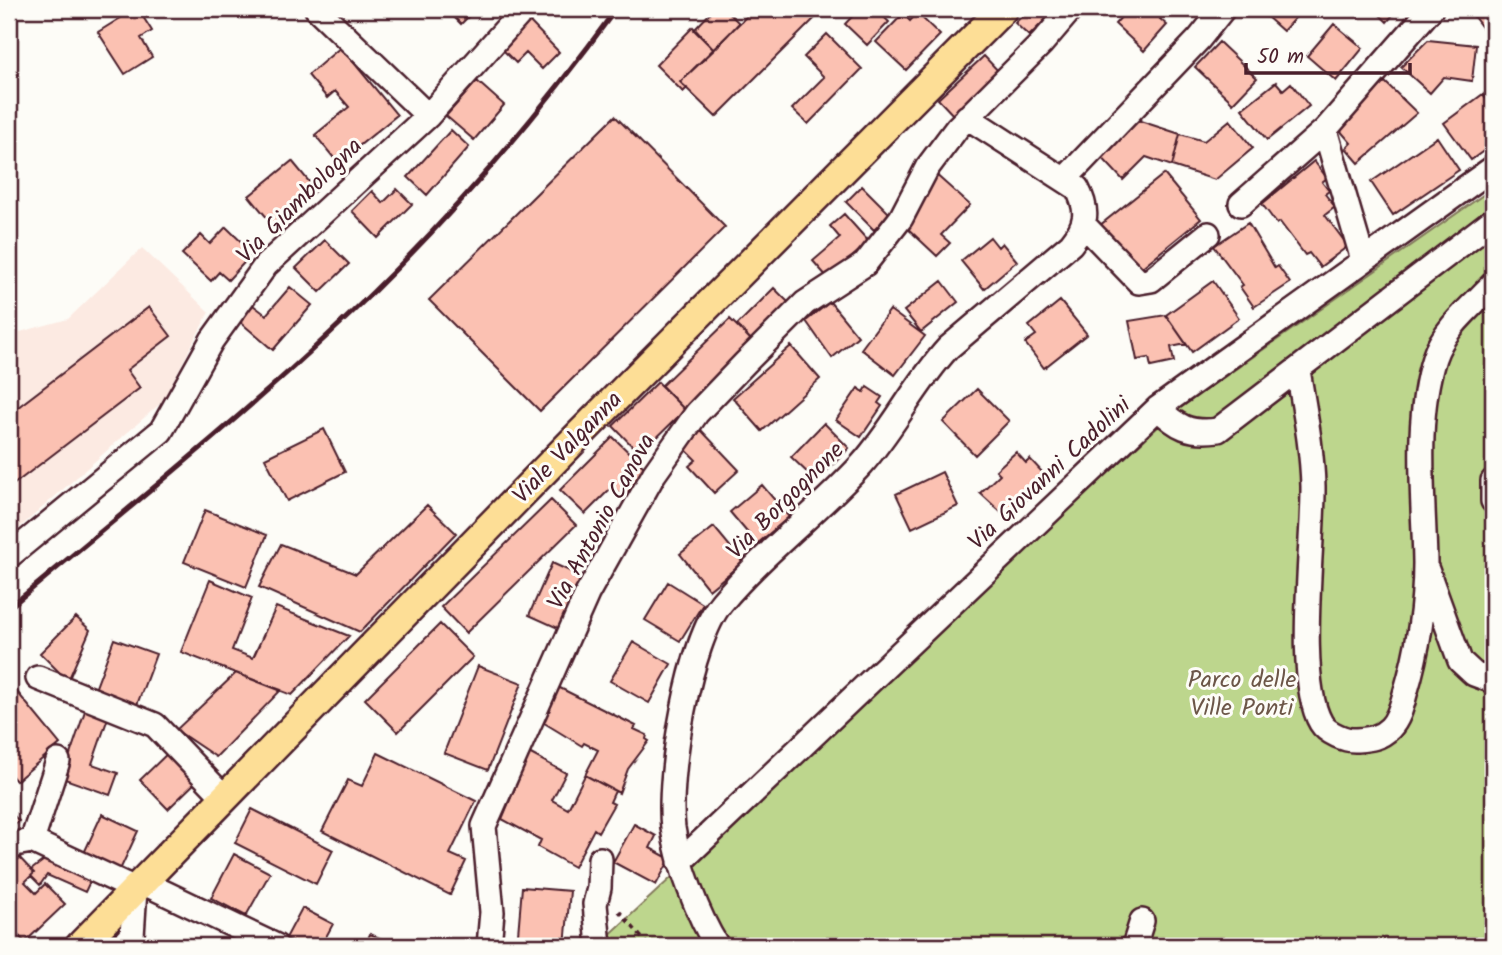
<svg xmlns="http://www.w3.org/2000/svg" width="1502" height="955" viewBox="0 0 1502 955" font-family="Kalam,sans-serif">
<style>
.built{fill:#fceae2}
.green{fill:#bdd68d;stroke:#847a5c;stroke-width:2}
.building{fill:#fbc1b2;stroke:#4a1f2b;stroke-width:2}
.lines{fill:none;stroke-linecap:round;stroke-linejoin:round}
.minor-casing{stroke:#4a1f2b;stroke-width:28}
.major-casing{stroke:#4a1f2b;stroke-width:33}
.path{stroke:#4a1f2b;stroke-width:3.5;stroke-dasharray:5 5;stroke-linecap:butt}
.minor{stroke:#fdfcf7;stroke-width:23}
.major{stroke:#fdde96;stroke-width:28}
.rail{stroke:#4a1f2b;stroke-width:5}
.labels{text-anchor:middle;dominant-baseline:central;stroke-width:6;stroke-linejoin:round;paint-order:stroke}
.street-label{font-size:24px;fill:#4a1f2b;stroke:#fdfcf7}
.park-label{font-size:24px;fill:#6c5648;stroke:#fdfcf7}
</style>
<rect width="100%" height="100%" fill="#fdfcf7"/>
<filter id="ink" filterUnits="userSpaceOnUse"><feTurbulence type="fractalNoise" baseFrequency=".0143" numOctaves="2"/><feDisplacementMap in="SourceGraphic" scale="14" xChannelSelector="R" yChannelSelector="G"/><feConvolveMatrix kernelMatrix="1 2 1 2 8 2 1 2 1" color-interpolation-filters="sRGB"/></filter>
<g filter="url(#ink)">
<path class="built" d="M142,248L209,312L162,402L9,537V335L68,319Z"/>
<path class="green" d="M1493,188V946L1383,942L1377,946H607L605,939L1173,413Z"/>
<path class="building" d="M135,9H138L152,31L141,38L152,57L125,74L98,32Z
M446,9H476L461,24Z
M714,9H725L739,23L714,50L694,30Z
M754,9H824L716,117L680,82Z
M859,9H876L889,22L867,45L845,24Z
M1029,9H1056L1029,36L1015,23Z
M1114,9H1169L1160,19L1167,25L1144,51L1115,24L1122,16Z
M1258,9H1303L1283,31Z
M1374,9H1398L1387,22Z
M1468,9H1493V23L1484,30Z
M917,13L940,35L906,70L876,42L903,14L910,21Z
M529,21L559,52L542,69L526,53L516,63L501,48Z
M1334,24L1363,48L1336,81L1307,56Z
M693,27L714,50L680,82L687,88L683,92L656,65Z
M827,34L862,69L808,124L792,109L824,77L804,57Z
M1428,40L1476,45L1472,81L1444,77L1430,93L1401,67Z
M1219,42L1257,78L1233,103L1195,67Z
M341,47L397,115L338,163L315,135L349,107L335,91L327,98L308,75Z
M984,56L1001,74L956,118L938,99Z
M477,81L504,105L474,140L446,116Z
M1276,82L1283,90L1291,83L1309,106L1267,140L1242,109Z
M1385,82L1417,113L1359,163L1346,148L1351,143L1338,128L1355,113L1352,110Z
M1483,94L1493,108V144L1471,160L1444,123Z
M615,116L725,227L540,411L429,300Z
M1131,118L1180,134L1172,166L1146,157L1123,180L1097,152Z
M1230,120L1253,148L1215,180L1172,166L1180,134L1204,141Z
M451,130L469,147L427,195L408,177Z
M1437,137L1459,170L1393,215L1371,182Z
M292,161L316,190L273,225L249,196Z
M1314,161L1327,178L1322,182L1329,191L1325,194L1335,207L1325,215L1348,246L1320,267L1309,253L1305,255L1280,222L1277,224L1262,204Z
M933,172L970,205L941,235L950,243L937,256L904,225Z
M1164,174L1201,219L1136,272L1099,226Z
M862,186L890,214L874,230L846,202Z
M397,189L412,204L378,238L352,211L372,191L383,203Z
M844,214L869,242L828,278L813,261L840,238L830,226Z
M1248,223L1275,268L1278,266L1290,283L1254,307L1240,287L1243,285L1214,246Z
M226,227L253,253L228,280L219,272L211,281L182,254L201,235L210,244Z
M990,237L998,247L1002,243L1017,261L984,289L961,261Z
M325,240L349,264L320,292L296,268Z
M942,281L958,302L921,332L904,311Z
M1213,281L1239,318L1192,352L1166,315Z
M290,287L312,305L273,350L239,321L253,305L266,315Z
M774,288L792,306L754,343L737,325Z
M1060,301L1087,334L1044,368L1025,343L1036,335L1029,326Z
M830,302L858,336L832,358L806,321Z
M149,307L171,336L127,370L140,388L9,488V414Z
M890,310L925,336L895,375L861,349Z
M1166,315L1186,344L1171,347L1174,362L1151,367L1149,358L1137,360L1129,321Z
M730,319L754,343L685,410L661,386Z
M791,346L820,379L762,431L733,398Z
M658,382L685,410L640,454L613,426Z
M867,387L882,397L878,403L882,406L861,437L836,420L858,388L864,392Z
M977,389L1009,421L975,455L943,422Z
M824,423L849,448L825,473L819,468L811,476L791,457Z
M324,429L345,472L287,501L265,458Z
M701,430L739,470L714,493L689,466L696,460L683,447Z
M613,437L648,471L623,497L612,487L585,514L560,490Z
M1016,452L1026,463L1030,459L1044,474L1037,484L1039,488L1007,518L980,493L1000,474L996,470Z
M942,472L958,506L912,528L896,494Z
M762,485L789,517L757,544L730,512Z
M551,500L576,525L466,633L441,607Z
M427,505L456,533L360,632L259,587L281,544L356,574Z
M205,510L267,535L246,587L184,562Z
M714,527L743,562L709,590L680,554Z
M552,563L583,577L560,629L529,615Z
M210,580L252,598L232,650L253,658L276,607L349,636L292,695L181,652Z
M668,582L703,604L680,641L645,620Z
M76,617L90,630L68,681L40,653Z
M440,624L473,657L398,732L365,699Z
M114,639L156,654L135,710L93,695Z
M633,642L671,664L649,703L610,681Z
M478,666L522,683L488,770L444,753Z
M236,673L281,690L216,757L176,730Z
M9,682L60,744L16,781L9,773Z
M554,685L636,726L634,729L647,735L646,739L649,741L628,769L619,793L585,775L598,750L584,743L582,746L536,718Z
M87,705L110,712L92,764L118,773L110,795L62,778Z
M173,748L201,777L168,809L140,780Z
M527,752L566,773L552,800L568,809L585,775L615,791L610,802L614,804L598,832L594,829L574,867L538,847L541,840L502,819L517,783L512,780Z
M378,753L476,801L450,854L466,861L450,895L322,831L348,780L362,786Z
M252,809L333,850L316,884L235,843Z
M9,811L19,821L9,830Z
M102,814L138,831L120,870L84,853Z
M634,824L656,836L650,848L670,859L656,885L613,862Z
M47,853L93,875L85,892L47,875L40,885L31,876L34,873L31,870L44,860Z
M234,854L270,873L246,916L211,898Z
M17,855L34,873L25,882L36,893L45,884L65,904L25,942L15,932L9,942V864Z
M522,887L570,891L565,946H517Z
M302,908L333,924L321,946H301L286,938Z
M370,934L399,946H365Z"/>
<g class="lines">
<defs>
<path id="minor" d="M317,9L428,116
M1325,130L1363,260
M1065,179L1199,39L1223,9
M1241,204L1325,130L1431,9
M1083,224L1139,282L1151,280L1208,234
M1298,370C1304,408 1312,447 1313,486C1314,540 1295,679 1321,723C1327,733 1346,741 1357,740C1370,739 1380,738 1390,728C1399,719 1402,705 1405,694C1417,654 1425,606 1425,563C1424,500 1414,420 1434,358C1443,329 1473,305 1493,284
M1158,408C1177,427 1190,434 1218,430L1493,220
M1493,481V501
M9,556L161,431L212,340L266,265L428,116L524,9
M1427,570L1460,661L1474,674L1493,681
M38,678L155,725L225,798
M32,841L58,761
M9,850L15,844L32,841L135,889L132,936L122,946
M680,862L1158,408L1493,168
M142,882L276,946
M489,946L492,912L484,826L587,594L654,474L697,413L745,363L805,303L865,264L901,218L927,168L957,128L1042,43L1071,9
M599,946L595,904L599,888L600,859
M717,946C698,916 678,863 673,828C667,777 689,641 722,602C764,552 818,512 862,464C894,428 915,384 948,348L1071,244C1087,224 1089,211 1077,188L967,117
M1134,946L1142,921"/>
<path id="major" d="M80,946L579,435L1003,9"/>
</defs>
<use href="#minor" class="minor-casing"/>
<use href="#major" class="major-casing"/>
<path class="path" d="M619,911L649,946"/>
<use href="#minor" class="minor"/>
<use href="#major" class="major"/>
<path class="rail" d="M9,608C116,518 226,431 328,335C434,237 531,126 616,9"/>
</g>
</g>
<g class="labels">
<g class="street-label">
<text transform="translate(300 201) rotate(-45)">Via Giambologna</text>
<text transform="translate(568 448) rotate(-46)">Viale Valganna</text>
<text transform="translate(1050 474) rotate(-43)">Via Giovanni Cadolini</text>
<text transform="translate(786 501) rotate(-45)">Via Borgognone</text>
<text transform="translate(602 522) rotate(-61)">Via Antonio Canova</text>
</g>
<g class="park-label">
<text x="1242" y="680">Parco delle<tspan x="1242" dy="28">Ville Ponti</tspan></text>
</g>
</g>
<rect width="1502" height="955" fill="none" stroke="#fdfcf7" stroke-width="35"/>
<rect x="18" y="18" width="1467" height="920" fill="none" stroke="#4a1f2b" stroke-width="2.5" filter="url(#ink)"/>
<path d="M1246 63v10h164v-10" fill="none" stroke="#4a1f2b" stroke-width="3.5"/>
<text x="1257" y="63" font-size="21" fill="#4a1f2b" stroke="#fdfcf7" stroke-width="5" paint-order="stroke">50 m</text>
</svg>
